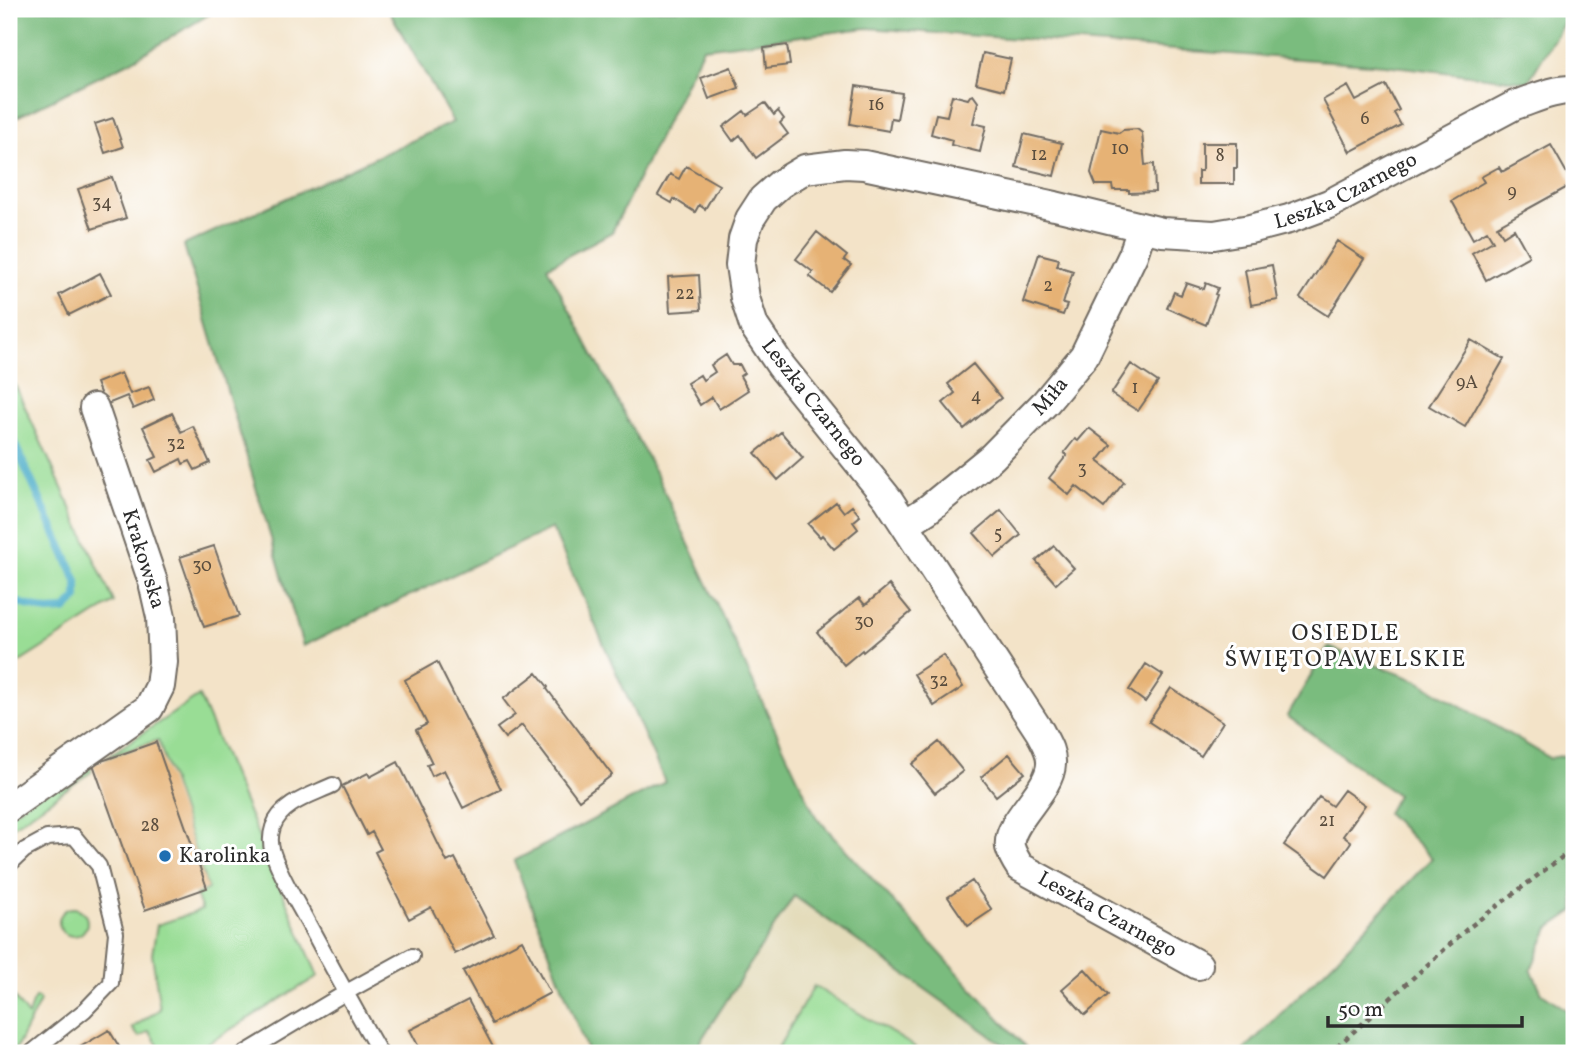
<svg xmlns="http://www.w3.org/2000/svg" width="1583" height="1062" viewBox="0 0 1583 1062" font-family="Vollkorn,serif">
<style>
.built{fill:#e3dbba}
.green{fill:#99dd95;stroke:#628460;stroke-width:2}
.forest{fill:#7abc7e;stroke:#527454;stroke-width:2}
.lines{fill:none;stroke-linecap:round;stroke-linejoin:round}
.stream{stroke:#49acc8;stroke-width:8}
.building{fill:#e6b275}
.lane-casing{stroke:#716b62;stroke-width:18}
.street-casing{stroke:#716b62;stroke-width:32}
.path{stroke:#716b62;stroke-width:4.5;stroke-dasharray:5 5;stroke-linecap:butt}
.lane{stroke:#fff;stroke-width:14}
.street{stroke:#fff;stroke-width:28}
.poi-dot{fill:#1f6fb2;stroke:#fff;stroke-width:2.5}
.labels{text-anchor:middle;dominant-baseline:central;stroke-width:6;stroke-linejoin:round;paint-order:stroke}
.number-label{font-size:18px;fill:#5a4d3e}
.street-label{font-size:21px;fill:#2b2b2b;stroke:#fff}
.poi-label{font-size:21px;fill:#2b2b2b;stroke:#fff;text-anchor:start}
.neighbourhood-label{font-size:23px;letter-spacing:2px;fill:#2b2b2b;stroke:#fff}
</style>
<rect width="100%" height="100%" fill="#fff"/>
<filter id="ink" filterUnits="userSpaceOnUse"><feTurbulence type="fractalNoise" baseFrequency=".0143" numOctaves="2"/><feDisplacementMap in="SourceGraphic" scale="14" xChannelSelector="R" yChannelSelector="G"/><feConvolveMatrix kernelMatrix="1 2 1 2 8 2 1 2 1" color-interpolation-filters="sRGB"/></filter>
<filter id="wash" filterUnits="userSpaceOnUse"><feTurbulence type="fractalNoise" baseFrequency=".00686" numOctaves="4" result="noise"/><feDisplacementMap in="SourceGraphic" scale="28" xChannelSelector="R" yChannelSelector="G"/><feGaussianBlur stdDeviation="1.57" result="paint"/><feColorMatrix in="noise" values="0 0 0 0 0 0 0 0 0 0 0 0 0 0 0 0 0 1.4 0 .05"/><feComposite in="paint" operator="in"/></filter>
<g filter="url(#wash)">
<rect width="100%" height="100%" fill="#f3e3c8"/>
<path class="built" d="M794,896L1004,1045L1009,1053H696L703,1037Z"/>
<path class="green" d="M9,372L114,602L9,669Z
M199,696L318,976L192,1053H163L149,1031L139,1037L132,1028L160,1009L152,954L157,925L202,910L196,895L208,889L158,740L105,758Z
M106,748L91,766V772L9,829V815Z
M59 922a14 14 0 1 1 28 0a14 14 0 1 1-28 0Z
M814,986L915,1047L911,1053H775Z
M9,990L28,1016L32,1003L35,998H38L40,1001L17,1047L9,1053Z"/>
<path class="forest" d="M9,9H218L129,62L9,121Z
M388,9H1572L1528,82L1385,65L867,28L703,48L612,232L547,267L656,474L816,817L1031,1053H1009L1004,1045L794,896L703,1037L696,1053H588L514,861L665,782L552,528L303,646L184,245L453,122Z
M1328,647L1418,681L1550,758L1574,754V911L1549,928L1531,969L1542,993L1574,1015V1053H1241L1333,962L1432,858L1387,813L1397,795L1287,716Z"/>
<g class="lines">
<path class="stream" d="M9,432L77,581V598L65,610L47,611L9,600"/>
</g>
<g id="blocks">
<path class="building" d="M787,45L790,65L766,68L764,48Z
M983,53L1011,59L1004,90L976,83Z
M731,67L739,88L709,99L701,78Z
M1386,85L1399,110L1394,113L1401,125L1350,152L1323,100L1348,86L1356,101Z
M856,86L902,93L897,119L891,118L889,131L850,124Z
M952,95L968,99L970,96L973,95L978,102L973,123L986,126L980,152L951,145L952,140L931,134L936,114L947,116Z
M765,103L774,115L778,111L784,119L780,123L788,134L756,158L740,135L733,141L723,127L744,111L747,115Z
M113,118L123,147L105,153L95,124Z
M1101,129L1119,133L1123,130L1137,129L1142,133L1145,165L1154,164L1155,192L1129,193V190H1113L1112,185H1096L1091,173Z
M1024,134L1062,143L1054,176L1016,167Z
M1202,143H1237V168H1234V184H1198V171H1202Z
M1551,145L1573,184L1497,226L1503,236L1514,229L1529,256L1486,280L1472,253L1493,241L1487,231L1473,239L1452,201L1484,182L1481,177L1499,167L1502,172Z
M686,166L719,185L705,209L699,205L695,212L674,199L672,203L658,195L670,174L679,179Z
M112,177L126,218L92,229L78,189Z
M817,232L847,256L844,260L851,265L830,292L809,276L813,272L796,259Z
M1337,241L1364,259L1328,316L1300,298Z
M1039,254L1059,259L1057,266L1073,271L1063,304L1067,305L1063,315L1023,302Z
M1272,265L1278,300L1251,305L1245,270Z
M100,273L111,294L69,315L59,295Z
M699,275L701,310L670,312L668,277Z
M1186,283L1204,289L1206,283L1218,288L1215,294L1217,295L1206,325L1167,308L1174,292L1181,295Z
M1471,340L1504,359L1465,427L1429,406Z
M726,355L732,365H740L744,373L740,376L748,390L719,409L712,397L700,405L687,383L700,375L703,380L715,372L711,365Z
M973,364L1001,398L964,429L943,403L955,393L948,384Z
M1131,364L1158,382L1138,411L1111,394Z
M121,373L130,394L149,387L154,400L133,409L127,396L105,405L96,383Z
M172,413L181,432L193,426L210,463L195,470L190,461L183,464L181,459L156,472L150,460L157,457L143,427Z
M1089,428L1111,445L1098,461L1124,482L1104,508L1076,486L1069,495L1049,478L1067,455L1064,453L1075,439L1078,441Z
M781,432L803,458L778,480L755,453Z
M836,502L844,512L852,506L860,516L853,522L858,529L834,549L822,535L820,537L808,524Z
M1001,510L1021,535L995,557L974,533Z
M214,546L239,616L204,627L180,557Z
M1054,546L1074,568L1056,584L1036,561Z
M889,585L911,612L863,652L862,650L844,665L817,632L859,598L865,605Z
M943,655L963,687L934,706L914,674Z
M437,662L501,789L463,808L444,770L432,776L427,765L432,763L416,730L427,724L405,680Z
M1146,664L1163,675L1145,702L1129,690Z
M537,673L548,687L547,689L612,775L579,800L522,725L505,738L497,728L515,715L503,699Z
M1171,688L1223,722L1201,756L1149,722Z
M156,742L207,888L145,910L93,764Z
M939,742L963,771L935,793L912,764Z
M1009,754L1025,773L996,796L981,777Z
M398,762L447,862L455,858L494,935L455,954L431,907L409,919L375,852L381,849L372,832L367,835L342,786L368,773L370,777Z
M1344,790L1365,805L1343,836L1351,842L1327,876L1284,845L1319,797L1332,806Z
M972,881L992,910L968,926L948,897Z
M522,940L550,993L492,1024L463,971Z
M1085,969L1108,995L1085,1015L1062,989Z
M468,1000L493,1047L481,1053H422L410,1030Z
M109,1030L123,1053H70Z"/>
</g>
</g>
<g filter="url(#ink)">
<use href="#blocks" fill-opacity="0" stroke="#716b62" stroke-width="2"/>
<g class="lines">
<defs>
<path id="lane" d="M333,785C312,795 281,803 273,827C270,836 270,844 273,853C281,877 295,899 307,921C331,965 355,1010 380,1053
M9,865L25,850L47,838L74,836L99,866L116,933L111,983L85,1010L31,1053
M245,1053L345,993L412,956"/>
<g id="street">
<path id="s1" d="M905,524L927,510L992,457L1046,402L1084,356L1133,255L1142,228"/>
<path d="M9,807L149,708L160,686L163,662L161,617L153,582L94,408"/>
<path id="s2" d="M1198,965L1020,867C1016,861 1012,854 1010,847C1006,822 1050,792 1051,764C1052,752 1045,742 1040,732L888,499L781,366L754,326L745,298L740,265L743,239L750,219L763,199L780,184L805,169L845,164L864,165L1055,206L1162,232L1214,235L1250,229L1289,219L1329,204L1515,105C1534,99 1554,89 1574,90"/>
</g>
</defs>
<use href="#lane" class="lane-casing"/>
<use href="#street" class="street-casing"/>
<path class="path" d="M1004,1045L1010,1053
M1330,1053L1467,929L1574,848"/>
<use href="#lane" class="lane"/>
<use href="#street" class="street"/>
</g>
</g>
<circle class="poi-dot" cx="165" cy="856" r="7"/>
<g class="labels">
<g class="number-label">
<text x="876" y="105">16</text>
<text x="1365" y="119">6</text>
<text x="1120" y="149">10</text>
<text x="1039" y="155">12</text>
<text x="1220" y="156">8</text>
<text x="1512" y="192">9</text>
<text x="102" y="203">34</text>
<text x="1048" y="286">2</text>
<text x="685" y="294">22</text>
<text x="1467" y="383">9A</text>
<text x="1135" y="388">1</text>
<text x="976" y="396">4</text>
<text x="176" y="444">32</text>
<text x="1082" y="469">3</text>
<text x="998" y="534">5</text>
<text x="202" y="566">30</text>
<text x="864" y="622">30</text>
<text x="939" y="681">32</text>
<text x="1327" y="821">21</text>
<text x="150" y="826">28</text>
</g>
<g class="street-label">
<text stroke="none"><textPath href="#s2" startOffset="1594">Leszka Czarnego</textPath></text>
<text stroke="none"><textPath href="#s1" startOffset="194">Miła</textPath></text>
<text transform="translate(813 403) rotate(52)">Leszka Czarnego</text>
<text transform="translate(143 559) rotate(73)">Krakowska</text>
<text transform="translate(1107 915) rotate(29)">Leszka Czarnego</text>
</g>
<g class="poi-label">
<text x="179" y="856">Karolinka</text>
</g>
<g class="neighbourhood-label">
<text x="1346" y="634">OSIEDLE<tspan x="1346" dy="26">ŚWIĘTOPAWELSKIE</tspan></text>
</g>
</g>
<rect width="1583" height="1062" fill="none" stroke="#fff" stroke-width="35"/>
<path d="M1328 1016v10h194v-10" fill="none" stroke="#2b2b2b" stroke-width="3.5"/>
<text x="1338" y="1016" font-size="21" fill="#2b2b2b" stroke="#ffffff" stroke-width="5" paint-order="stroke">50 m</text>
</svg>
